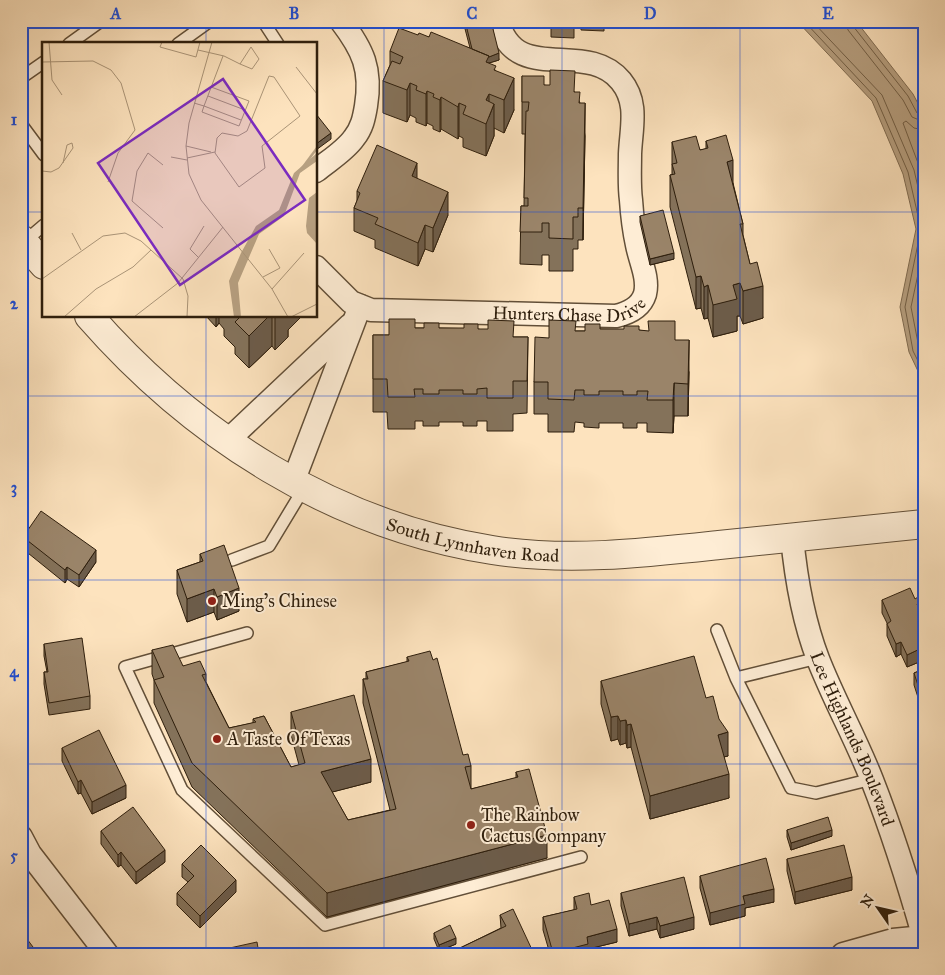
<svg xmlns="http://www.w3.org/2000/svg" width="945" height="975" viewBox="0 0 945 975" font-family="'IM FELL Great Primer',serif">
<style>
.water{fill:#b7a081;stroke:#806c52}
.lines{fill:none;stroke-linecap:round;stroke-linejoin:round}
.shore{stroke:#725f46;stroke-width:1}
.service-casing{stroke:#624f38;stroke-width:14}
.minor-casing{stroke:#624f38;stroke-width:25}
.tertiary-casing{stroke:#624f38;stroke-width:30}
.service{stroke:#feedd5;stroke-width:11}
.minor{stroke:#feedd5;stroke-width:22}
.tertiary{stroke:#feedd5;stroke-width:28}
.wall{fill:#84725a;stroke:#2e1e0c}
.shaded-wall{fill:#6c5c4a;stroke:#2e1e0c}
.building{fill:#9a8469;stroke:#2e1e0c}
.grid{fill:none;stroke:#1d4ed8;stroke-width:1;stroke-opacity:0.55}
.poi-dot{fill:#8f2418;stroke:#feedd5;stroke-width:2}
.labels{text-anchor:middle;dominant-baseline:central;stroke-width:4;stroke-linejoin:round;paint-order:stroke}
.street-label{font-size:18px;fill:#2e1e0c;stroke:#feedd5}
.poi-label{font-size:18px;fill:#2e1e0c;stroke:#feedd5;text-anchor:start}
.inset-river{fill:none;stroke:#b7a081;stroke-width:2.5}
.inset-road{fill:none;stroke:#aa9477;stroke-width:1}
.view{fill:#7b2cbf;fill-opacity:0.15;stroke:#7b2cbf;stroke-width:2.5}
.inset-edge{fill:none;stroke:#2e1e0c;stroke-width:2.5}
.neatline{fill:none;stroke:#1d4ed8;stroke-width:2}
.grid-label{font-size:16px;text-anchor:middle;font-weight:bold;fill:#1d4ed8}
</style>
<rect width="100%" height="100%" fill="#fde3be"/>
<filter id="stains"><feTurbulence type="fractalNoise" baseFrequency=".004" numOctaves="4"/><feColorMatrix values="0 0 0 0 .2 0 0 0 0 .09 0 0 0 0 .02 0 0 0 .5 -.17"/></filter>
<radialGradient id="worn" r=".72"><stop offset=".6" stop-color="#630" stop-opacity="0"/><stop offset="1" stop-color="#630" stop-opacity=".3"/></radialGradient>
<path class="water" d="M797,21H856L913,94L924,115V384L909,352L900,307L916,229L903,174L872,101Z"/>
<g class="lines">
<path class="shore" d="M804,21L876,98L908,172L921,229L905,307L913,351L924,373
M812,21L882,95L914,170L924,213
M846,21L848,30L903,100L912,117L924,122
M852,21L853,26L908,96L917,113L924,116
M924,130L914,128L906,121L903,123L924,179
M924,246L911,307L919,348L924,358
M924,283L919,307L924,332"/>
<defs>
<path id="service" d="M263,21L278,44
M69,44L101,21
M178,44L210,21
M21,78L44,62
M21,124L44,155
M24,242L44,225
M232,560L269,546L304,488
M717,630L736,678L791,788L816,793L872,779
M247,633L125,667L182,790L325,925L581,857
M736,678L818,658"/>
<g id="minor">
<path d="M316,171C328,161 345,151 354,138C362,128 364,118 366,106C372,69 363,50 341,21"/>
<path id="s1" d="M316,267L351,302L371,310L616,316C629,313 641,307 645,294C649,278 640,261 637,245C634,231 632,215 631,200C629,185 630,169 630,154C631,128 639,103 621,81C586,38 515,87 498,21"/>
<path d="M226,442L350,325"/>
<path d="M293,482L360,306"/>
<path id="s2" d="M792,537C796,579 803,620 818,659C834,700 856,739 872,780C892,831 909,885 924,938"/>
<path d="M21,837L30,854L107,954"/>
<path d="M843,954L893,940L924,937"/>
</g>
<g id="tertiary">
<path d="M21,239L44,265"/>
<path id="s3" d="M89,316C194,436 333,525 492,550C566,562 645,553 719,545C787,538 856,531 924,524"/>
</g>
</defs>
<use href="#service" class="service-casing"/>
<use href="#minor" class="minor-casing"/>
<use href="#tertiary" class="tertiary-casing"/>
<use href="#service" class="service"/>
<use href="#minor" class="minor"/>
<use href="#tertiary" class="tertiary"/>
</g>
<path class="wall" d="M464,21H491L499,60L489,63L496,71L514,110L504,133L494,128V136L486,156L463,147V138L459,136L458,139L441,129L440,132L433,129V126L427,123L426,126L416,122V118L410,115L407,122L383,113V81L390,65V51L418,35L429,37L470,48L464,25Z
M551,21H604V31L581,30V23H574V38L551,37Z
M522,76L544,85L575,92L580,103L585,136L583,240H578V249H573V271H549V255H542V265L520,264L521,206H524L525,134H522Z
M706,141L733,183L743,224V235L763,318L743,324L740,316H737V331L713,337L708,318L704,319L701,308L696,309L670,207V175H672V142L700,150L706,149Z
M417,179L448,215L433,252L425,249L418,266L375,248V240L354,231V208L357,201V191Z
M640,216L674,259L650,265L640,222Z
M206,316H302L288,330V337L275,350L272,346L249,368L235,354V347L224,336V329L219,323L216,327Z
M415,328H439L478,329L514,337H528L527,413L513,414V431H487V421H477V426H463V422H439V426H423V421H415V429H388L387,412H373V335H389Z
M600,329L639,330L675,340L689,372L688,416H674L673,433L647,432V423H637V428H623V423H599V428L584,427V423L575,422L574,432H548V414H534V382L549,338L576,331H585Z
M23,537L96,562L79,587L67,579L65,583L23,549Z
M200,554L239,611L217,620L214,612L187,622L177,594V570L200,562Z
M882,600L921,612L924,620V660L907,667L901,654L896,657L887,636V623L882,613Z
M44,644L90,696V709L49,715L44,684V672H47L44,656Z
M152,650L183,666L206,674V682L229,728L253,723V719L264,716L291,767L299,765L291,735V712L371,782L332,792L348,820L390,810L363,703V679H366V672L407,662V657L463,755L471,766V789L516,778V772L547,858L327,917L192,787L154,703V680L152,674Z
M924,669V716L914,685V673Z
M601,681L706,698L728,756L724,757L729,798L650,819L631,747L627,748L626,743L620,745L618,739L611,741L601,704Z
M62,748L126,798L92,814L81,793L78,794L62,761Z
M787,830L832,836L791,850L787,837Z
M101,831L165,862L136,884L121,865L118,867L101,844Z
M787,859L852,890L795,904L787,871Z
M182,864L236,892L200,928L177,905V893L188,882L182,877Z
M700,876L774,902L745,908V916L710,925L700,888Z
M621,893L694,929L660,938L657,929L629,936L621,906Z
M574,897L591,905L617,942L588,949V954H550L543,930V917L574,910Z
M500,915L534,954H460V948L501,928Z
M434,933L456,944L439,951L434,939Z"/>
<path class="shaded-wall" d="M499,53V60L489,63L475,62Z
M514,78V110L504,133V100Z
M410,83V115L407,122V90Z
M427,91V123L426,126V94Z
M489,94V117L494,104V136L486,156V100Z
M441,97V129L440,132V100Z
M459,103V136L458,139V107Z
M585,103V136L583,240V208Z
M331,133V139L316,150V144Z
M733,160V193L727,162Z
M417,163V186L412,176Z
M448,192V215L433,252V228Z
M425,225V249L418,266V243Z
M674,253V259L650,265V259Z
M701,276V308L696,309V277Z
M740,283V316H737V331L713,337V305L733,285Z
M708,285V318L704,319V287Z
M763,286V318L743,324V291Z
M216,316H219V323L216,327Z
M269,316H272V346L249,368V336Z
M276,316H302L288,330V337L275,350V317Z
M689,340V372L688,416V384Z
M674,383V416L673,433V400Z
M96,550V562L79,587V575Z
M67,567V579L65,583V570Z
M239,588V611L217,620V597Z
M214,589V612L187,622V599Z
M921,603V615L917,604Z
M901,642V654L896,657V644Z
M924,647V660L907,667V655Z
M618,716V739L611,741V717Z
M626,720V743L620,745V721Z
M631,724V747L627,748V725Z
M728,732V756L718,758V735Z
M371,759V782L321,795V772Z
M729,774V798L650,819V796Z
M81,780V793L78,794V782Z
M126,785V798L92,814V802Z
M832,830V836L791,850V843Z
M547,835V858L327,917V893Z
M165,850V862L136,884V872Z
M121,852V865L118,867V855Z
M852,877V890L795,904V892Z
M236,880V892L200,928V916Z
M774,889V902L745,908V916L710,925V913L743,896Z
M657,917V929L629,936V924Z
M694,917V929L660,938V926Z
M617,929V942L588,949V954H553L587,937Z
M456,938V944L439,951V945Z"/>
<path class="building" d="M465,21H491L499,53L489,57V56L472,49Z
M399,28L418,35L419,33L429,37L431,32L489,56L486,62L496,66L494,70L514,78L504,100L489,94L486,100L494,104L486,124L463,114L466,106L459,103L458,107L441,97L440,100L433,97L434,94L427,91L426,94L416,90L417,86L410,83L407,90L383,81L392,61L400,64L403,57L390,51Z
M550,70L575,71L574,92H580L579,103H585L583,208H578V217H573V239L549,238V223H542V232H520L521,206H528V198H524L526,111H528L529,102H522V76H544V85H550Z
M316,114L331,133L316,144Z
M726,135L733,160L727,162L743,224H740L750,264L757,262L763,286L743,291L740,283L733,285L737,299L713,305L708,285L704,287L701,276L696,277L670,175L675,174L672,164L677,163L672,142L696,136L700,150L708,148L706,141Z
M377,145L417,163L412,176L448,192L433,228L425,225L418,243L375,224L378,218L354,208L360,193L357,191Z
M663,210L674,253L650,259L640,216Z
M237,316H269L249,336L235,322L239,318Z
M389,319H415V328H424V323H439V328H464V324H478V329H488V320L514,321L513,337H528L527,381H513V398H487V388L477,389V394H463V390H439V394H423V389H414L415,397H388L387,379H373V335H389Z
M549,320L576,321L575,331H585V324H600V329H624V326H639V330L649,331L648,321H675V340H689L688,384L674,383L673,400H647L648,391H637V395H623V391H599V395H584V390H575L574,400L548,399V382H534L535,337L549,338Z
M41,511L96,550L79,575L67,567L65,570L23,537Z
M224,545L239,588L217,597L214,589L187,599L177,570L203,561L200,554Z
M910,588L915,599L918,597L921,603L917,604L924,620V647L907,655L901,642L896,644L887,624L891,621L882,600Z
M82,638L90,696L49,703L44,672H48L44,644Z
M173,645L183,666L200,661L206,674L202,675L229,728L256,722L253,719L264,716L291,767L305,763L291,712L354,695L371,759L321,772L348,820L396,809L363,679H368L366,672L409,661L407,657L430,651L433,660L437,658L463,755L468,754L471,766L465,767L471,789L518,777L516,772L529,769L547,835L327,893L192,763L154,680L164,677L152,650Z
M694,656L706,698L713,696L719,719L728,732L718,735L729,774L650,796L631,724L627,725L626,720L620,721L618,716L611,717L601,681Z
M924,669V704L914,673Z
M99,730L126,785L92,802L81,780L78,782L62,748Z
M133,807L165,850L136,872L121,852L118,855L101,831Z
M828,817L832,830L791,843L787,830Z
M201,845L236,880L200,916L177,893L194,876L182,864Z
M844,845L852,877L795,892L787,859Z
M766,858L774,889L743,896L745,904L710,913L700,876Z
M684,877L694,917L660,926L657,917L629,924L621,893Z
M589,893L591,905L609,900L617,929L587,937L588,944L553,953L543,917L577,909L574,897Z
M513,909L534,954H462L460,948L506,926L500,915Z
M450,925L456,938L439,945L434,933Z
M21,931L36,951L33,954H21Z
M257,942L259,954H217L216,951Z"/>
<path class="grid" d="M206,21V44M384,21V954M562,21V954M740,21V954M21,212H44M316,212H924M206,316V954M21,396H924M21,580H924M21,764H924"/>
<g class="poi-dot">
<circle cx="212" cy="601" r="5"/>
<circle cx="217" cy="739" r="5"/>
<circle cx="471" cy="825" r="5"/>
</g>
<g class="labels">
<g class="street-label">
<text stroke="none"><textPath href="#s1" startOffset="270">Hunters Chase Drive</textPath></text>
<text stroke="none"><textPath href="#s3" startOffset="455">South Lynnhaven Road</textPath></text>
<text stroke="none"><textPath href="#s2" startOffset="212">Lee Highlands Boulevard</textPath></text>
</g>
<g class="poi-label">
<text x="222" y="601">Ming's Chinese</text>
<text x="227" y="739">A Taste Of Texas</text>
<text x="481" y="815">The Rainbow<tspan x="481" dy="21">Cactus Company</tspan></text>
</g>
</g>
<g transform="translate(42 42)">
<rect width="275" height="275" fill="#fde3be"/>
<path d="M275,111V119L258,131L242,174L217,192L196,241L199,275H192L187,239L199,211L214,184L237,168L252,131ZM275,150V202L265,191L264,184L267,156Z" fill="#b7a081"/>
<path class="inset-river" d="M258,129L275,106"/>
<path class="inset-road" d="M7,0L10,38L20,53M120,0L118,5L154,15L158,0M170,0L147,81L144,104L147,132L159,158L230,247L246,275M156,8L182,14L198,22L210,27L217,17L209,5L198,22M0,20L51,19L69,28L79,41L93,88L76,111L66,140M254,25L275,52M227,34L232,35L258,74L220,104L223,126L197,145L173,111L175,96L180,91L196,94L205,89ZM169,45L207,59L197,84L160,70L162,64L199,78M166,54L203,68M152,61L162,64L181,14M144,104L169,110M129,115L145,118M145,116L173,110M121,123L106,111L95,129L90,159L121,186M0,129L9,130L17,126L31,106L30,101L25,103L21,121M30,191L39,208M157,216L148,207L162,184M221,235L238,226L227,207M0,237L61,194L83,191L99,199L141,237L146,254L145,275M230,247L262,211M22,275L54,247L91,225L109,208M92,275L136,241L181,185M249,275L275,262"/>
<path class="view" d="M181,37L263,158L138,243L56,121Z"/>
<rect width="275" height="275" class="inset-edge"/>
</g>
<rect width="945" height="975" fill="none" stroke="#fde3be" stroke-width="55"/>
<g transform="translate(878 908) rotate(304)" stroke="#feedd5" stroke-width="4" paint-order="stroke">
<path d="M0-4L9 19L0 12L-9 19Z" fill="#2e1e0c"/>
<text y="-8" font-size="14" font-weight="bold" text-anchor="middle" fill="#2e1e0c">N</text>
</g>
<rect x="28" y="28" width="890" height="920" class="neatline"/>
<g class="grid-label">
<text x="116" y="19">A</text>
<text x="294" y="19">B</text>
<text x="472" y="19">C</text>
<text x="650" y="19">D</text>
<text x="828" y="19">E</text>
<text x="14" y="125">1</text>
<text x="14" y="309">2</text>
<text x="14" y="493">3</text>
<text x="14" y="677">4</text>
<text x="14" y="861">5</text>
</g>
<rect width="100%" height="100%" filter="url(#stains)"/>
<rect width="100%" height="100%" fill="url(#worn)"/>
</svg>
